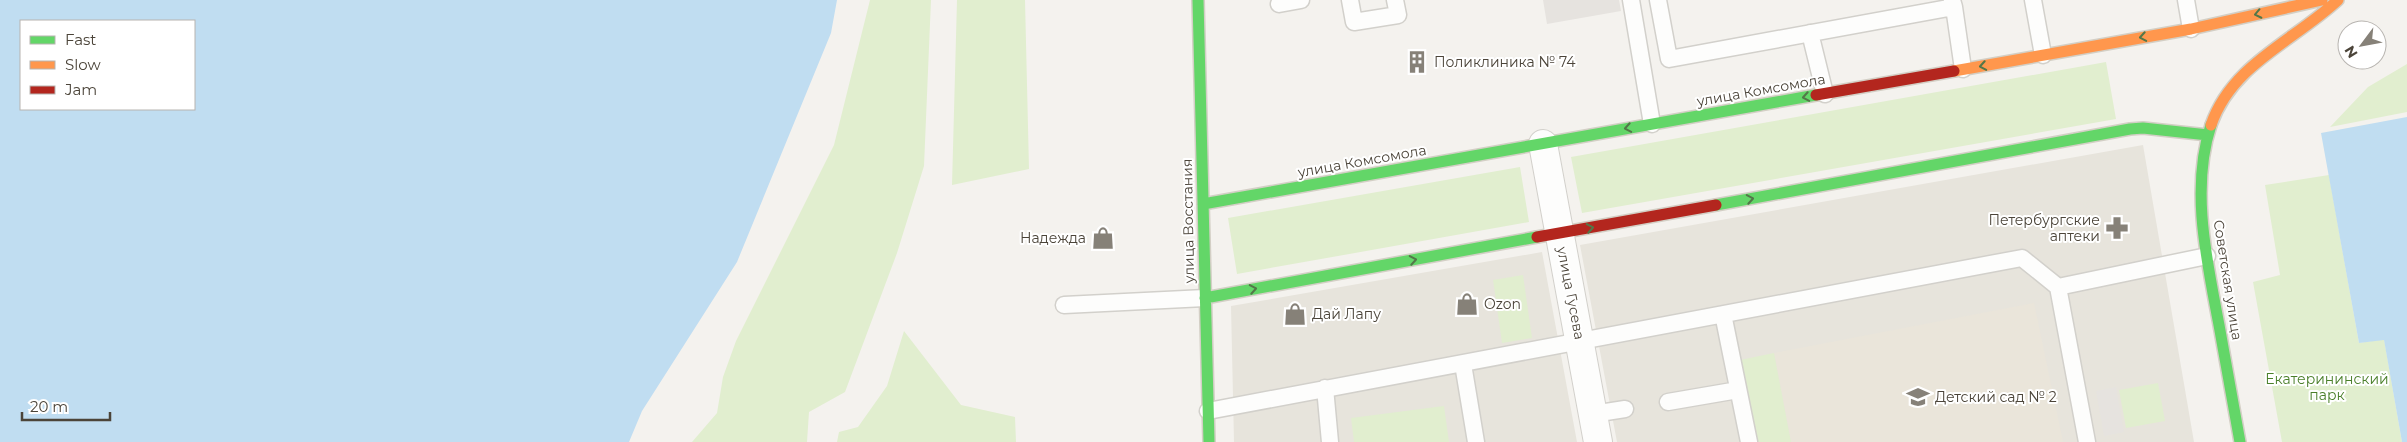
<svg xmlns="http://www.w3.org/2000/svg" width="2407" height="442" viewBox="0 0 2407 442" font-family="Montserrat,sans-serif">
<style>
.residential{fill:#e7e4dc}
.education{fill:#eae5da}
.green{fill:#e1eecf}
.parking{fill:#e6e3df}
.water{fill:#c0ddf1;fill-rule:evenodd}
.lines{fill:none;stroke-linecap:round;stroke-linejoin:round}
.lane-casing{stroke:#d2d0cb;stroke-width:19}
.street-casing{stroke:#d2d0cb;stroke-width:30}
.fast-casing{stroke:#d3cfc5;stroke-width:14}
.slow-casing{stroke:#d3cfc5;stroke-width:14}
.jam-casing{stroke:#d3cfc5;stroke-width:14}
.lane{stroke:#fdfdfc;stroke-width:16}
.street{stroke:#fdfdfc;stroke-width:28}
.fast{stroke:#63d668;stroke-width:11}
.slow{stroke:#ff974d;stroke-width:11}
.jam{stroke:#b3261e;stroke-width:11}
.oneway{stroke:#537749}
.labels{text-anchor:middle;dominant-baseline:central;stroke-width:4;stroke-linejoin:round;paint-order:stroke}
.poi-label{font-size:14px;fill:#4b4439;stroke:#fff;text-anchor:start}
.street-label{font-size:14px;fill:#4b4439;stroke:#fff}
.park-label{font-size:14px;fill:#4a7f2a;stroke:#fff}
</style>
<rect width="100%" height="100%" fill="#f4f2ee"/>
<path class="residential" d="M2143,145L2194,442H1617L1580,245Z
M1542,252L1577,442H1234L1231,306Z"/>
<path class="education" d="M2034,303L2063,442H1791L1774,353Z"/>
<path class="green" d="M870,0H931L924,166L897,253L845,392L809,412L807,442H692L717,413L723,377L736,341L834,145Z
M957,0H1025L1029,169L952,185Z
M2106,62L2116,119L1582,213L1571,157Z
M2407,64V112L2330,127L2368,87Z
M1520,167L1529,222L1237,274L1228,218Z
M2329,175L2359,343L2384,339L2402,442H2282L2253,282L2280,275L2265,185Z
M1523,275L1532,338L1502,343L1493,280Z
M904,331L961,405L1015,417L1016,442H837L839,432L858,427L887,386Z
M1774,353L1791,442H1757L1740,360Z
M2158,383L2165,421L2126,428L2119,390Z
M1444,406L1449,442H1354L1351,418Z"/>
<path class="parking" d="M1543,0H1619L1621,11L1547,24Z
M2116,387L2124,432L2104,436L2096,391Z"/>
<path class="water" d="M0,0H837L831,33L737,262L642,411L629,442H0ZM21,21H194V109H21Z
M2407,117V442H2402L2384,340L2359,343L2321,133Z"/>
<g class="lines">
<defs>
<path id="lane" d="M1350,0L1354,22L1398,15L1395,0
M1631,0L1652,124
M1658,0L1669,59L1954,7L1952,0
M2033,0L2043,55
M2186,0L2191,29
M1279,4L1301,0
M1954,7L1963,69
M1810,33L1825,94
M1064,305L1205,298
M1723,314L1749,442
M1463,364L1476,442
M1325,388L1330,442
M1668,402L1738,390
M1208,411L2022,258L2058,287
M1593,414L1625,409
M2087,442L2058,287L2207,256"/>
<path id="street" d="M1543,144L1598,442"/>
<path id="fast" d="M1198,0L1209,442
M2211,125C2190,189 2207,261 2219,325C2226,364 2233,403 2240,442
M1203,204L1816,95
M1716,205L2130,129L2143,128L2208,135
M1205,298L1537,237"/>
<path id="slow" d="M1954,71L2191,29L2322,0
M2211,125C2232,64 2294,41 2338,0"/>
<path id="jam" d="M1816,95L1954,71
M1537,237L1716,205"/>
</defs>
<use href="#lane" class="lane-casing"/>
<use href="#street" class="street-casing"/>
<use href="#fast" class="fast-casing"/>
<use href="#slow" class="slow-casing"/>
<use href="#jam" class="jam-casing"/>
<use href="#lane" class="lane"/>
<use href="#street" class="street"/>
<use href="#fast" class="fast"/>
<use href="#slow" class="slow"/>
<use href="#jam" class="jam"/>
</g>
<defs><path id="oneway-chevron" d="M-2-3.5L2.5 0L-2 3.5" fill="none" stroke-width="1.6" stroke-linecap="round" stroke-linejoin="round" transform="scale(1.25)"/></defs>
<g class="oneway">
<use href="#oneway-chevron" transform="translate(2258 14) rotate(168)"/>
<use href="#oneway-chevron" transform="translate(2143 37) rotate(170)"/>
<use href="#oneway-chevron" transform="translate(1983 66) rotate(170)"/>
<use href="#oneway-chevron" transform="translate(1806 97) rotate(170)"/>
<use href="#oneway-chevron" transform="translate(1628 128) rotate(170)"/>
<use href="#oneway-chevron" transform="translate(1750 199) rotate(-10)"/>
<use href="#oneway-chevron" transform="translate(1590 228) rotate(-10)"/>
<use href="#oneway-chevron" transform="translate(1413 260) rotate(-10)"/>
<use href="#oneway-chevron" transform="translate(1253 289) rotate(-10)"/>
</g>
<defs>
<symbol id="building-bare" viewBox="-9 -9 18 18"><path d="M-4-6H4V6H1V3H-1V6H-4ZM-2.5-4.3h1.7v1.8h-1.7ZM.8-4.3h1.7v1.8H.8ZM-2.5-1h1.7V.8h-1.7ZM.8-1h1.7V.8H.8Z" fill="#868178" stroke="#fff" stroke-width="2.5" paint-order="stroke"/></symbol>
<symbol id="pharmacy-bare" viewBox="-9 -9 18 18"><path d="M-2-6h4v4h4v4h-4v4h-4v-4h-4v-4h4Z" fill="#868178" stroke="#fff" stroke-width="2.5" paint-order="stroke"/></symbol>
<symbol id="shop-bare" viewBox="-9 -9 18 18"><path d="M-5-2.5h2.3a2.7 3.5 0 0 1 5.4 0H5L5.5 6h-11ZM-1.5-2.5h3a1.5 2.3 0 0 0-3 0Z" fill="#868178" stroke="#fff" stroke-width="2.5" paint-order="stroke"/></symbol>
<symbol id="school-bare" viewBox="-9 -9 18 18"><path d="M0-5L7-2L0 1L-7-2ZM-4 1L0 2.5L4 1V4Q0 6-4 4Z" fill="#868178" stroke="#fff" stroke-width="2.5" paint-order="stroke"/></symbol>
</defs>
<g fill-rule="evenodd">
<use href="#building-bare" x="1401" y="46" width="32" height="32"/>
<use href="#pharmacy-bare" x="2101" y="212" width="32" height="32"/>
<use href="#shop-bare" x="1087" y="222" width="32" height="32"/>
<use href="#shop-bare" x="1451" y="288" width="32" height="32"/>
<use href="#shop-bare" x="1279" y="298" width="32" height="32"/>
<use href="#school-bare" x="1902" y="381" width="32" height="32"/>
</g>
<g class="labels">
<g class="poi-label">
<text x="1434" y="62">Поликлиника № 74</text>
<text x="2100" y="220" text-anchor="end">Петербургские<tspan x="2100" dy="16">аптеки</tspan></text>
<text x="1086" y="238" text-anchor="end">Надежда</text>
<text x="1484" y="304">Ozon</text>
<text x="1312" y="314">Дай Лапу</text>
<text x="1935" y="397">Детский сад № 2</text>
</g>
<g class="street-label">
<text transform="translate(1761 90) rotate(-10)">улица Комсомола</text>
<text transform="translate(1362 161) rotate(-10)">улица Комсомола</text>
<text transform="translate(1188 221) rotate(-91)">улица Восстания</text>
<text transform="translate(2228 280) rotate(81)">Советская улица</text>
<text transform="translate(1571 293) rotate(79)">улица Гусева</text>
</g>
<g class="park-label">
<text x="2327" y="379">Екатерининский<tspan x="2327" dy="16">парк</tspan></text>
</g>
</g>
<rect x="20" y="20" width="175" height="90" fill="#ffffff" stroke="#b7b4b0"/>
<rect x="30" y="36" width="25" height="8" fill="#63d668" stroke="#b7b4b0"/>
<text x="65" y="45" font-size="15" fill="#4b4439">Fast</text>
<rect x="30" y="61" width="25" height="8" fill="#ff974d" stroke="#b7b4b0"/>
<text x="65" y="70" font-size="15" fill="#4b4439">Slow</text>
<rect x="30" y="86" width="25" height="8" fill="#b3261e" stroke="#b7b4b0"/>
<text x="65" y="95" font-size="15" fill="#4b4439">Jam</text>
<g transform="translate(2362 45) rotate(238)"><circle r="24" fill="#ffffff" stroke="#b7b4b0"/>
<path d="M0-4L9 19L0 12L-9 19Z" fill="#868178"/>
<text y="-8" font-size="14" font-weight="bold" text-anchor="middle" fill="#4b4439">N</text>
</g>
<path d="M22 412v8h88v-8" fill="none" stroke="#4b4439" stroke-width="2.5"/>
<text x="30" y="412" font-size="15" fill="#4b4439" stroke="#ffffff" stroke-width="4" paint-order="stroke">20 m</text>
</svg>
